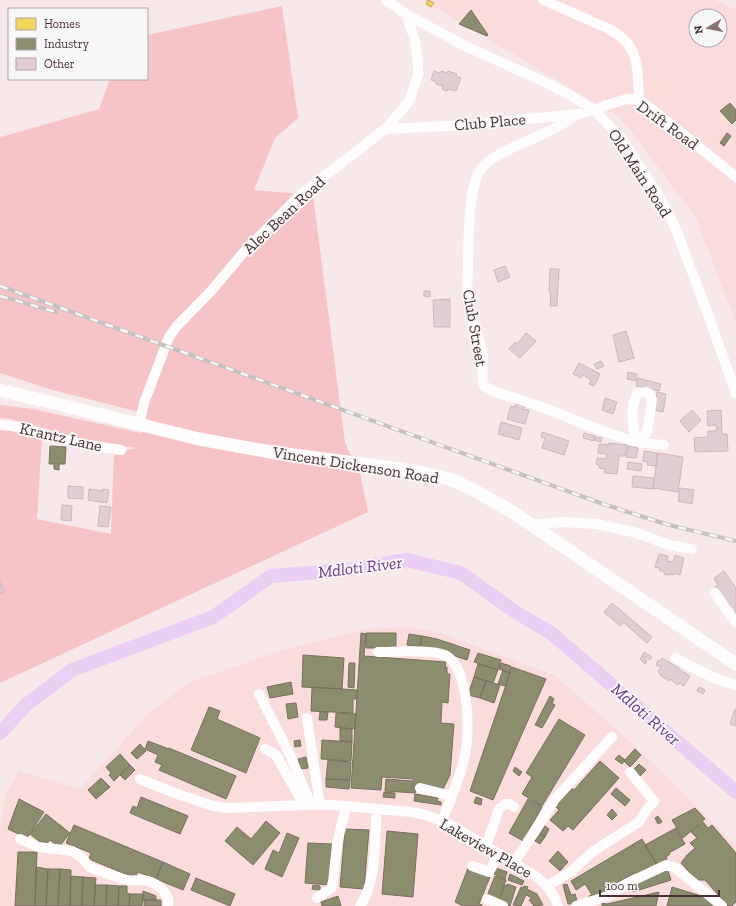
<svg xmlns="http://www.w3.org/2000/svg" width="736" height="906" viewBox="0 0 736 906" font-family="'Zilla Slab',serif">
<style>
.built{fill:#fbdcdd;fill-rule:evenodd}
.green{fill:#f6c4c7}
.homes{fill:#f6d55c;stroke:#c2a44f}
.industry{fill:#8c8c6e;stroke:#78705c}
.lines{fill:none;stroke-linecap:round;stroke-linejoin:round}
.river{stroke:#ebcef3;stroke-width:14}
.building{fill:#e1ced3;stroke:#c9b8bc}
.minor{stroke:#fefcfc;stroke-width:10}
.major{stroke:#fefcfc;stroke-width:13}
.rail-casing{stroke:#c6c1c1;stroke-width:4}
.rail{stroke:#f7f7f7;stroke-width:2.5;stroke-dasharray:8;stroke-linecap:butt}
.labels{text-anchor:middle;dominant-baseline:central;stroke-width:4;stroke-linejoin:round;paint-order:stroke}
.street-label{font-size:16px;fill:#493032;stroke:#f7f7f7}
.water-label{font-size:17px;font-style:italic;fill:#6d3883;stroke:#f7f7f7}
</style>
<rect width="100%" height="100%" fill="#f7e8e9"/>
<path class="built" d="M423,0H715L736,10V323L695,216L622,119ZM696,16H720V40H696Z
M408,627L441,633L554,675L631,742L736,845V906H0V828L5,795L19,771L80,789L149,713L192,681L287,649L366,629Z"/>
<path class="green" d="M282,6L298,118L275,138L254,190L313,195L345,443L360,473L368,512L0,683V430H15L42,437L37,519L111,534L114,452L138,448L97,443L10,419L0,418V405L33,409L141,433L147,414L49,389L0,373V136L1,137L99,109L110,79H147V35Z"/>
<path class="homes" d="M428,0L434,3L431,7L426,4Z"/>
<path class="industry" d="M471,10L488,35L487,36L459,24Z
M730,103L736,110V120L732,124L720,111Z
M727,133L731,136L724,146L720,143Z
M50,446L66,447L65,464H59V470L54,469V464H49Z
M361,633L366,634L364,656L446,662L445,667H447V674H450L448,703L442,702L441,723L454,724L450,775L442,791L418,784L414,786L415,788H413V779L382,777L381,790L351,788Z
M366,633H396V648H366Z
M409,634L422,636L420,647L407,645Z
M422,636L437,639L470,650L467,660L437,650L420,647Z
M478,653L501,660L498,670L474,662Z
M303,655L344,658L342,689L302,687Z
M349,663H355L354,688L348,687Z
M501,663L511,666L509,673L499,669Z
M478,664L498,670L493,683L474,677Z
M512,667L546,679L493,800L470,791Z
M503,670L510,673L505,686L498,684Z
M474,677L486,681L480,698L468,695Z
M486,681L500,685L494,703L480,698Z
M291,682L293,694L270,698L267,687Z
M312,687L357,690L356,699H353V713L311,711Z
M550,696L554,699L552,703L555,705L542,728L535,725Z
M296,703L298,717L288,719L286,704Z
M209,707L220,711L217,719L260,738L246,773L191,750Z
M320,712H328L327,720H319Z
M336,713L356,714L355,729L335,727Z
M559,719L585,735L542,806L522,794L532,777L526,773Z
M340,728L352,729V742L340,741Z
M300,740L301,746L295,747L294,741Z
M322,740L352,742L351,761L321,759Z
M148,741L169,749V748L236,776L226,799L159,770L162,765L155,762L158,755L145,749Z
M140,744L146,751L137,759L131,753Z
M635,749L641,755L630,767L624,761Z
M120,754L130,765L114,781L109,775L111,773L106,767Z
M619,755L625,760L622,764L615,759Z
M306,757L308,768L300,769L298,759Z
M328,760L351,762L350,780L326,779Z
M600,761L619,778L573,830L568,826L563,831L550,820L559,810L553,804L569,786L574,790Z
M639,764L646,770L640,776L633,770Z
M130,765L135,770L125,780L120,775Z
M515,767L522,772L519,776L513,771Z
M101,778L110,787L96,799L88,790Z
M326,779L350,780L349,789L326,787Z
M386,779L412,781V789H416L415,793L385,791Z
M616,788L630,800L625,806L611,794Z
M384,792L395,793V798L383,797Z
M415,794L438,798L437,801L441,802V805L414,801Z
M141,797L188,816L180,834L130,813L133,806L137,808Z
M476,797L482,799L481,805L474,803Z
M19,799L44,812L27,838L8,829Z
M528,799L542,807L523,841L509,833Z
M695,808L705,819L683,838L672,820Z
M612,809L617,815L612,820L607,815Z
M46,814L70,833L59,847L50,840L45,846L30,834Z
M658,816L662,822L658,824L655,818Z
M266,821L280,833L253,865L225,841L237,827L251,839Z
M703,822L708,828L712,825L736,853V902L732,906H728L705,880H696L681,863L687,855L695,848L690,843L697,838L691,832Z
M74,825L163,862L156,879L138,872L135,878L89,859L91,853L66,843Z
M545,826L549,829L545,837L540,834Z
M676,828L685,844L669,853L670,854L666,857L667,859L657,865L645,845Z
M345,829L369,830L364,889L340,887Z
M387,831L418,834L413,897L382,894Z
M287,833L299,838L282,877L265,869L273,850L279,853Z
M540,834L545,837L540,844L535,841Z
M642,839L657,865L637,877L635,873L616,883L618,888L591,900L589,896L592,895L585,884L576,890L571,881Z
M308,843L332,844L329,885L305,883Z
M558,851L568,862L560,871L549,861Z
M18,852H37L35,906H15Z
M163,862L190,874L183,890L156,879Z
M36,867L48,869L46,906H35Z
M468,868L490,877L479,904L482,905V906H463L455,902Z
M496,868L507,872L505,879L494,874Z
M667,868L671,880L633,892L630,886Z
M48,869H60L58,906H46Z
M60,869L71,870L70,906H58Z
M510,874L524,881L522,885L508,880Z
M71,876L83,877L82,906H70Z
M495,876L506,880L498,901L487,896Z
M83,877L96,878L94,906H82Z
M196,878L235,894L230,906L191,890Z
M507,884L516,887L510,906L499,901L505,885L507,886Z
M567,884L571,895L575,894L578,904H568L563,885Z
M95,885H107L106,906H94Z
M107,885L119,886L118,906H106Z
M313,885L320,886V890L312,889Z
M119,886H127V893L130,894L129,906H118Z
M524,886L528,887L527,889L537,894L543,905L534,906L529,900L532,898L526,895L521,906L513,905L521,887L523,888Z
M672,887L708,898L716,906H667Z
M143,891L156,896V900H143Z
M659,892L656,906H602V903L607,904Z
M130,894H143L142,906H129Z
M338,896L341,906H322L321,902Z
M144,900H161V906H144Z"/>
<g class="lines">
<path class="river" d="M0,733L26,705L72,670L213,617L271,576L345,570L407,560L461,573L517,613L551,633L736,792"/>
</g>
<path class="building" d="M434,71L440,73L441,71L447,73L448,71L457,74L456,76L461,78L456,91L448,89L447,91L442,89L443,86L436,84V82L431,80Z
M505,266L510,277L498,282L494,270Z
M550,269H559L557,306H550L551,293L549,292Z
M424,291H430V297L424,296Z
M450,299V327H434L433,300Z
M626,331L634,358L619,362L613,335Z
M526,333L536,341L520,358L509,349L515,342L517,344Z
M601,361L604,366L597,369L594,364Z
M579,363L600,374L594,386L589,384L591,380L583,375L581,378L573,374Z
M628,372L637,374L636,381L627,379Z
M638,378L661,384L659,391L636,386Z
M657,392L666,394L663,412L654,410Z
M605,398L617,402L613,414L602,410Z
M517,402L525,405L523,409L529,410L525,424L507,419L511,406L515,407Z
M692,410L701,420L689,432L680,421Z
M721,410L722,434H727L728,451L695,452L694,438L708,437V431H717L716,425L708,426L707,411Z
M501,422L522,428L519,440L498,434Z
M542,432L569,441L564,455L542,448L545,438L541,437Z
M584,433L595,436L594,441L583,438Z
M596,437L602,438L601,442L594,440Z
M609,443L627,445L625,456H619L617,474L604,473L605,469L599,468V465L596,464L597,458L606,459L607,454L598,453L599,444L609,445Z
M628,446L638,448L636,458L626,457Z
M644,451L657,453L656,466L647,465L648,462L643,461Z
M658,453L683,457L678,492L653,488Z
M628,462L642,464L641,471L627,469Z
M633,476L654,478L653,489L632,487Z
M68,486L83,487V499L68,498Z
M680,488L694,490L692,504L678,501Z
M89,489L103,491V489L109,490L107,503L88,500Z
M62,505L72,506L71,521L61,520Z
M100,506L111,507L108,527L98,526Z
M659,554L668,556L667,561L673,562L675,555L684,558L680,575L674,573V575L669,574V575L664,574V572L659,570L660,568L655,567Z
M724,571L736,588V616L715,587L718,585L714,578Z
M0,582L4,592L0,594Z
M612,603L652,637L647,643L623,622L620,626L604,612Z
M644,652L652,657L650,660L642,655Z
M642,656L647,661L645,664L640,659Z
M662,658L679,668V669L690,676L684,686L679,683L678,685L670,679L669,681L660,675V674L658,672L661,667L656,665L658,660L660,661Z
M699,687L705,690L703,694L697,691Z
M735,709H736V726L730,724Z"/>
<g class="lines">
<path class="minor" d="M386,0L406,14L465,46L547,83L568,94L594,110L622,139L657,193L667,210L677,232L709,317L736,394
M543,0L607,28C641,45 637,66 639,100
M578,114C568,121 558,127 547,132C530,141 491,154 481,169C468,186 468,244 468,267C468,279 466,291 468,303C471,321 480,338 483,356C484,362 481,382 484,385C489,391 507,396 515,398C555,410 593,430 634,441C644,444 655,444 664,445
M385,129L466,125L578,114L594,110L607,105L627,99L639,100L653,110L736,177
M0,425L12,426L82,444L121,450
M139,425L144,403L169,337L176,327L212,290L243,253L299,196L385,129L403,109L410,99L418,75V62L415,41L406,14
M636,441C633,426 629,406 638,393L646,392L650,394L652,400L647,432L641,442
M532,525L562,522L597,524L637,533L669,545L692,549
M715,593L736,623
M378,652C395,652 431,649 445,655C468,666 470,727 466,749C462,773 451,799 442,821
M675,658C695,669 714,679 736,685
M259,694L290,755L311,805
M307,718L320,805
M265,749L276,755L304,805
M140,779L177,794L213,806L228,808L304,805H333L411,812L426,815L449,824L466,834L537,877C547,885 554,893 558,906
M420,788L452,796
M20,839L38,847L72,851L81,857L90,867L94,869C105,873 116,877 127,880C132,881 137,880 143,880C155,881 171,893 168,906
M486,846L499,809L505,804H509L514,807
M514,863L555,799L612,737
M472,866L489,872L499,854
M547,886L572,871L592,852L639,822L647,809L653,803L654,801L630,772
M317,898L331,888L333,882L337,844L346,807
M487,899L503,906
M360,906C378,879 374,841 377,809
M576,906L608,896L626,884L666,865L674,867L722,906"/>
<path class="major" d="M0,390L199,439L271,452L401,469L429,474L452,480L470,488L511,511L736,664"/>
<defs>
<path id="rail" d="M0,286L606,505L669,525L736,541
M0,296L56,312"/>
</defs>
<use href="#rail" class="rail-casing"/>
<use href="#rail" class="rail"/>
</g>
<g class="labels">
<g class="street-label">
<text transform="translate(490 122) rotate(-5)">Club Place</text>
<text transform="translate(668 125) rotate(36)">Drift Road</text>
<text transform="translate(640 173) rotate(57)">Old Main Road</text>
<text transform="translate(284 215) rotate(-43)">Alec Bean Road</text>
<text transform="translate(475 328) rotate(80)">Club Street</text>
<text transform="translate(61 437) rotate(13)">Krantz Lane</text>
<text transform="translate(356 465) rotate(9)">Vincent Dickenson Road</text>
<text transform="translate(486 848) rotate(30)">Lakeview Place</text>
</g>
<g class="water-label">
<text transform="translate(360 567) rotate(-7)">Mdloti River</text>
<text transform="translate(646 714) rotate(41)">Mdloti River</text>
</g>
</g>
<rect x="8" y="8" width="140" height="72" fill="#f7f7f7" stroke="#b1a7a8"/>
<rect x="16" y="18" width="20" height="12" fill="#f6d55c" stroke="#b1a7a8"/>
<text x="44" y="28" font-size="12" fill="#493032">Homes</text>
<rect x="16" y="38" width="20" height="12" fill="#8c8c6e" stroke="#b1a7a8"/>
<text x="44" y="48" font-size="12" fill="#493032">Industry</text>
<rect x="16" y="58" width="20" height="12" fill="#e1ced3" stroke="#b1a7a8"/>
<text x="44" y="68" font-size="12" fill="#493032">Other</text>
<g transform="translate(708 28) rotate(260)"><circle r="19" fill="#f7f7f7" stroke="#b1a7a8"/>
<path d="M0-3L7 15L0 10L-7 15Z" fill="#867072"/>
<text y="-6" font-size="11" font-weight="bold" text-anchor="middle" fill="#493032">N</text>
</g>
<path d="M600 890v6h119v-6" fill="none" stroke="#493032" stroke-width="2"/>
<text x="606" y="890" font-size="12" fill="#493032" stroke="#f7f7f7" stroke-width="3" paint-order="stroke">100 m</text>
</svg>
